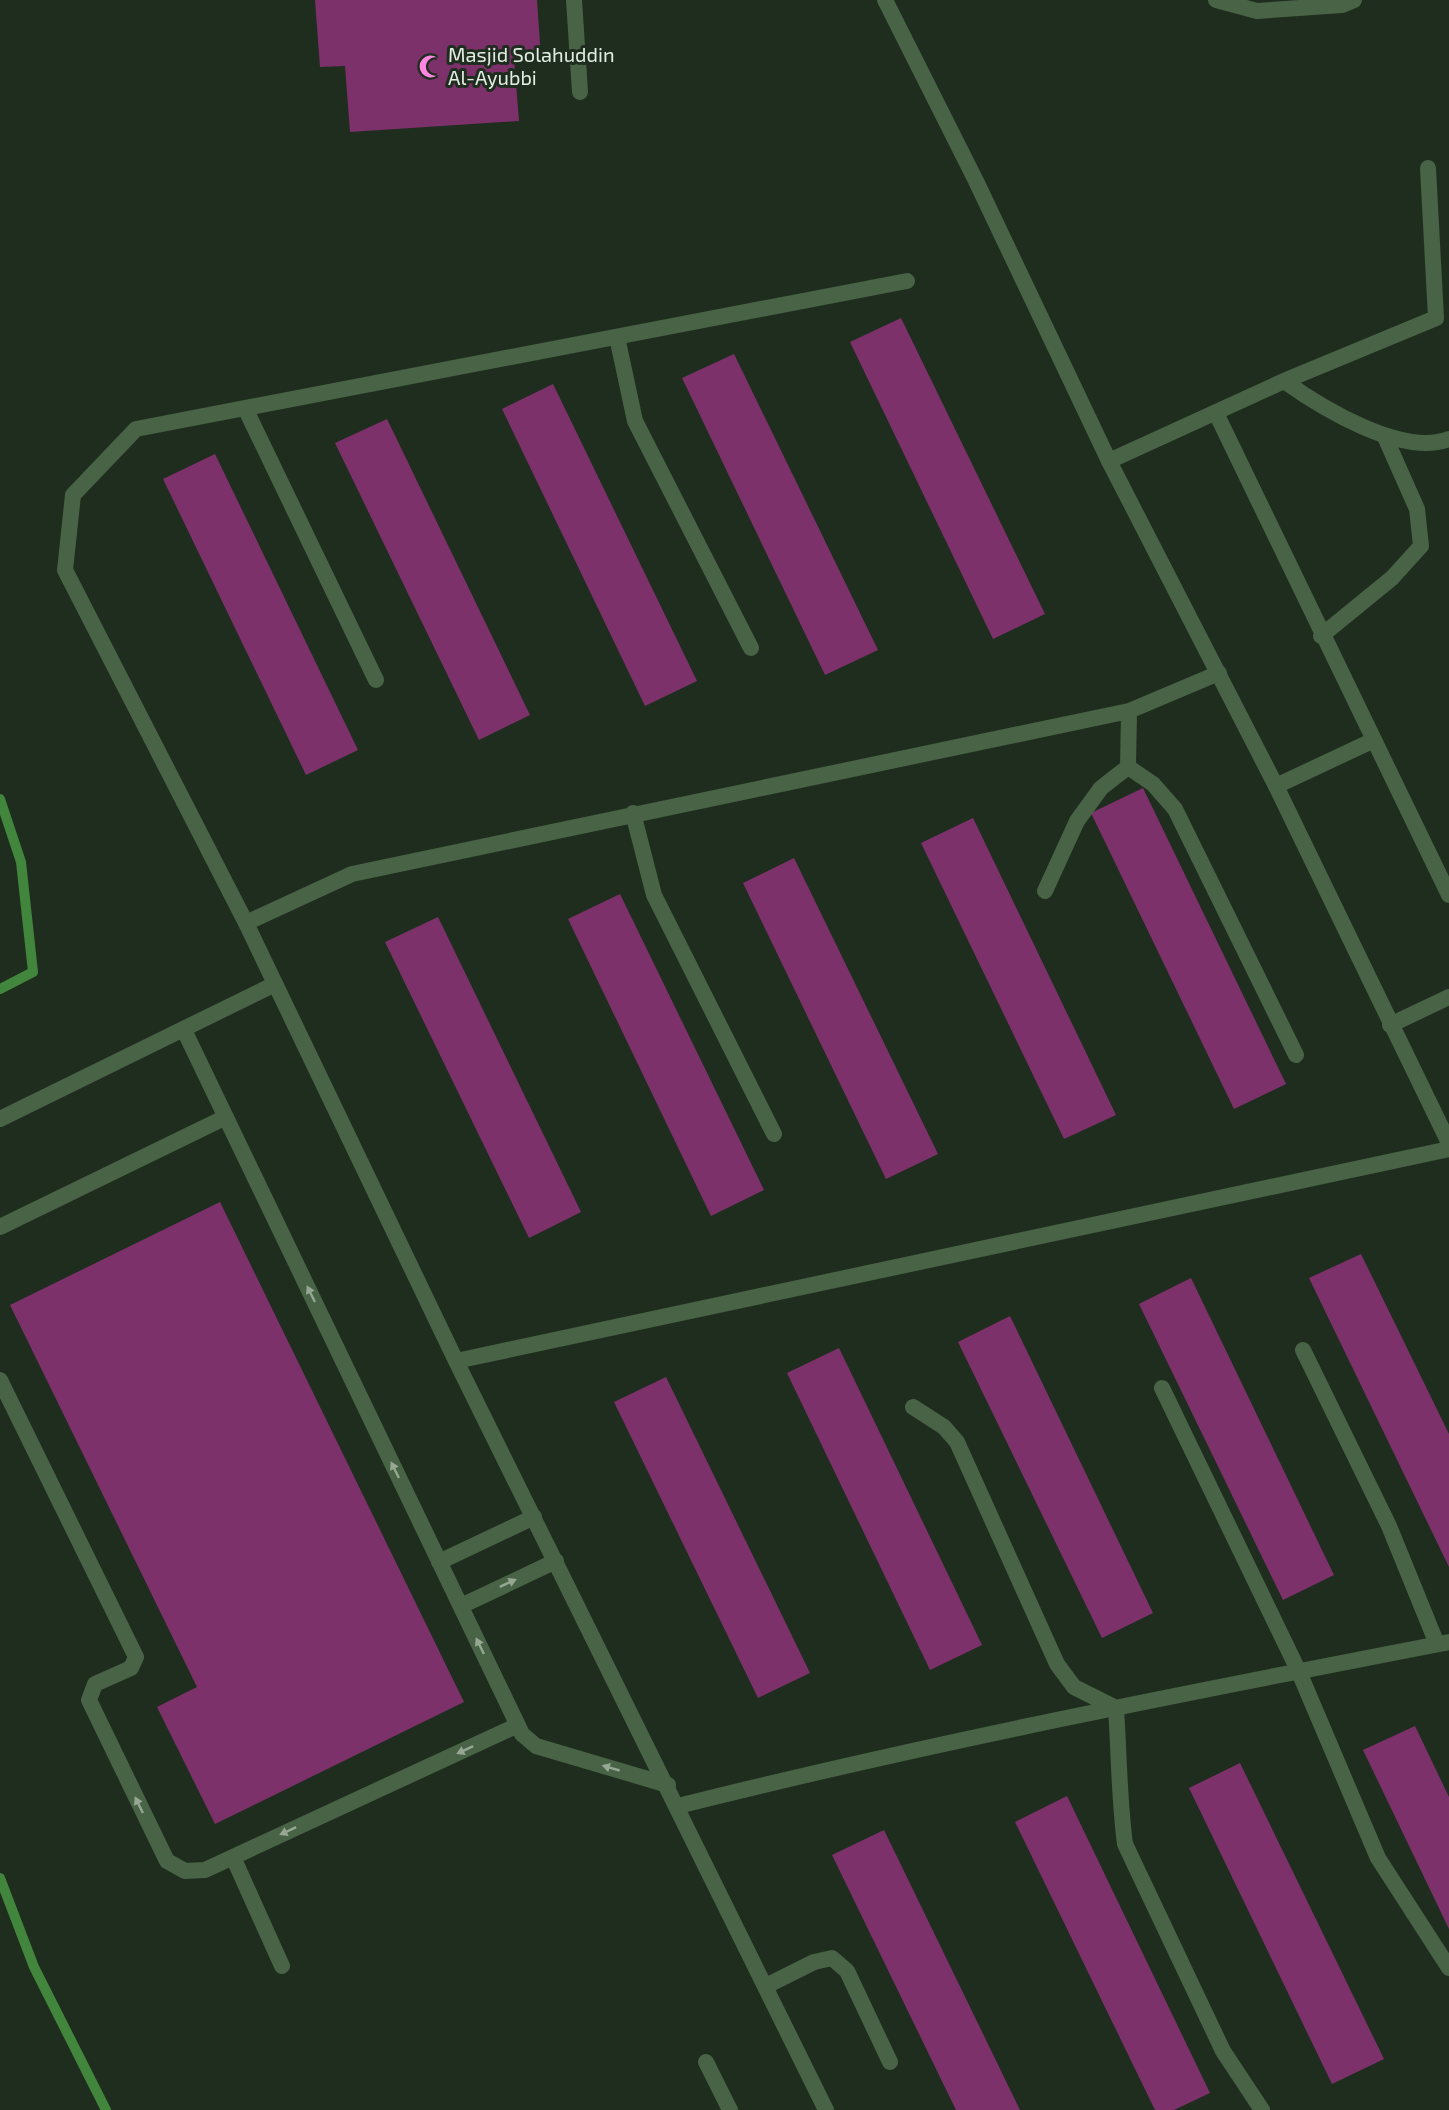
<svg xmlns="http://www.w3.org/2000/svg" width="1449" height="2110" viewBox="0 0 1449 2110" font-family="'Exo 2',sans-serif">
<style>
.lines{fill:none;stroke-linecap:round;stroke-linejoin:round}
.stream{stroke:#42853c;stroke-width:10}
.building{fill:#7d316b}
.service{stroke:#486345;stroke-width:16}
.minor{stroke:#486345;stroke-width:16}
.tertiary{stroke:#486345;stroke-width:16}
.oneway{fill:#96a894}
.labels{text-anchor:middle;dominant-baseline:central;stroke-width:6;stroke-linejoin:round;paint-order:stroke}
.poi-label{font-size:20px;fill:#e4ede3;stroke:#1f2d1e;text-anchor:start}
</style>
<rect width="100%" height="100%" fill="#1f2d1e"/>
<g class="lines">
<path class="stream" d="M0,799L21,862L33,972L0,989
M0,1878L34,1967L106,2110"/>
</g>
<path class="building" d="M315,0H537L541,58L514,59L519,121L350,132L345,66L320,67Z
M901,318L1045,614L993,639L850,342Z
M734,354L878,650L825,675L682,378Z
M553,384L697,681L645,706L502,409Z
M387,419L530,715L479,740L335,443Z
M215,454L358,750L306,775L163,479Z
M1143,788L1286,1084L1234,1109L1091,813Z
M973,818L1116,1115L1064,1139L921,843Z
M794,858L938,1154L886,1179L743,883Z
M620,894L764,1190L711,1216L568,919Z
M438,917L581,1212L529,1238L385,942Z
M220,1202L464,1702L215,1824L157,1707L197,1687L10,1305Z
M1361,1254L1449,1434V1567L1309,1278Z
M1191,1278L1334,1575L1283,1600L1139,1304Z
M1010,1316L1153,1613L1102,1638L958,1342Z
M839,1348L982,1645L930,1670L787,1373Z
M666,1377L810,1673L758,1698L614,1402Z
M1415,1726L1449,1797V1929L1363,1750Z
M1240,1763L1384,2059L1332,2084L1189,1788Z
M1067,1796L1210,2093L1174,2110H1155L1015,1822Z
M884,1830L1020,2110H956L832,1855Z"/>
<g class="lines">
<path class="service" d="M574,0L580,92
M1284,381C1322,408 1402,457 1449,439
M1216,413L1449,895
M1109,461L1284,381L1436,318L1428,168
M1321,636L1392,578L1421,546L1417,509L1385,437
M1276,786L1374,740
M1390,1025L1449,997
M184,1030L522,1734L536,1746L668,1785
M0,1119L275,984
M0,1227L226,1117
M0,1380L136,1657L131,1668L95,1684L89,1700L167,1861L185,1871L205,1870L518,1725
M439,1562L534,1517
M461,1606L556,1561
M233,1857L282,1966
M706,2062L730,2110"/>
<path class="minor" d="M1216,0L1257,11L1342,5L1354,0
M617,337L635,421L751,648
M245,408L376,680
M1128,767L1153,784L1175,809L1296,1055
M633,813L654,895L774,1134
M1045,891L1077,821L1101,788L1128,767L1129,711
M246,923L352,874L1129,711L1219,673
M1303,1350L1389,1526L1437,1644
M456,1361L1449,1149
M1162,1388L1299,1672L1378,1858L1449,1968
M913,1407L944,1427L957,1442L1057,1664L1074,1687L1116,1708C1119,1753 1119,1799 1125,1844L1223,2051L1262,2110
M678,1806C933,1742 1191,1692 1449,1642
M766,1986L814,1962L832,1958L847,1971L890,2062
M826,2110L456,1361L246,923L65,570L73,495L136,429L907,281"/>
<path class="tertiary" d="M885,0L976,181L1109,461L1276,786L1449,1143"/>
</g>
<defs><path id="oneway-solid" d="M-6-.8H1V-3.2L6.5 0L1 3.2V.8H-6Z" transform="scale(1.5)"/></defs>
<g class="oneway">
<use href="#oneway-solid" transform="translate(311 1294) rotate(-116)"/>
<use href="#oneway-solid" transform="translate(395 1470) rotate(-116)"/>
<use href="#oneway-solid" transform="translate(508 1583) rotate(-25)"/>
<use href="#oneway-solid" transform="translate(480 1646) rotate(-116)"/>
<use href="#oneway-solid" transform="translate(465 1750) rotate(155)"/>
<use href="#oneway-solid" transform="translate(611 1768) rotate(-164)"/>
<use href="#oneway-solid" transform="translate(139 1805) rotate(-116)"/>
<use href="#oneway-solid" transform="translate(288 1831) rotate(155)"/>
</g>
<defs>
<symbol id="mosque-bare" viewBox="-9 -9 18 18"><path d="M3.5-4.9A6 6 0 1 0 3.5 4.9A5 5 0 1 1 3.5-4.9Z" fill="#fe85e0" stroke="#1f2d1e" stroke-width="2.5" paint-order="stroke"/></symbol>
</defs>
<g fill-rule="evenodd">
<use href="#mosque-bare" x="414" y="50" width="33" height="33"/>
</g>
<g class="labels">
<g class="poi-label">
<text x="448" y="54">Masjid Solahuddin<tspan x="448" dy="23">Al-Ayubbi</tspan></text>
</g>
</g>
</svg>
